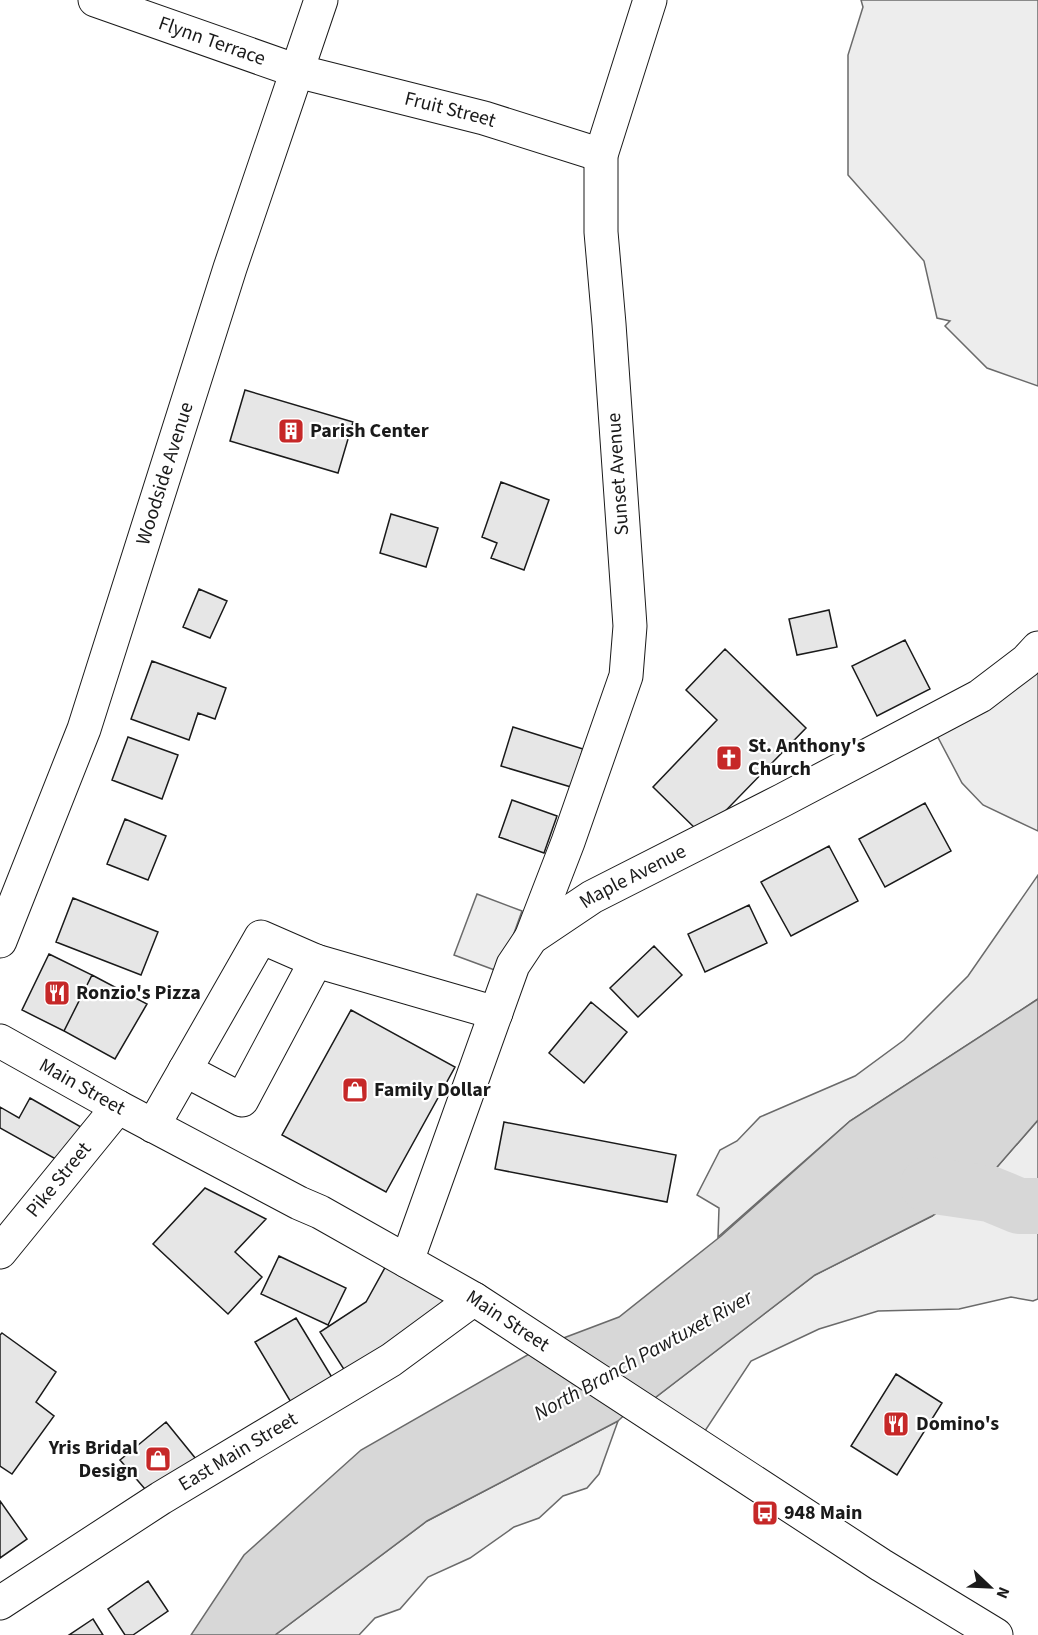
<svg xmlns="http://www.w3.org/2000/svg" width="1038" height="1635" viewBox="0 0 1038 1635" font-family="'Source Sans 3',sans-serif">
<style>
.built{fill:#ededed;stroke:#6a6a6a;stroke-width:1.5}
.water{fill:#d7d7d7;stroke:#6a6a6a;stroke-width:1.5}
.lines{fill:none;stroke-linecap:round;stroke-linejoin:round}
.river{stroke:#d7d7d7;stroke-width:56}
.building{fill:#e6e6e6;stroke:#1a1a1a;stroke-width:1.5}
.minor-casing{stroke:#1a1a1a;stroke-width:35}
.major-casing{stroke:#1a1a1a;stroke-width:35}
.minor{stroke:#fff;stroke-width:33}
.major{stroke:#fff;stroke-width:33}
.labels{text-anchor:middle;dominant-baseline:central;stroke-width:4.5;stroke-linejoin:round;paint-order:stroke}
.street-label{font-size:20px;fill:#1a1a1a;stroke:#fff}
.poi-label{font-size:20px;font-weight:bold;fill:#1a1a1a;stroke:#fff;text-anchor:start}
.water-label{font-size:21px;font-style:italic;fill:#1a1a1a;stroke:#fff}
</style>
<rect width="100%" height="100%" fill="#fff"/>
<path class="built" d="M861,0H1038V386L987,368L945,326L950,321L937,318L924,261L848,175V55L863,7Z
M1038,654V831L983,805L962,783L933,728Z
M1038,875V999L850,1121L718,1237L719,1208L697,1195L720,1150L737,1141L760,1117L855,1076L904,1040L968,976Z
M477,894L522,911L500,972L454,955Z
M1038,1120V1299L1033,1301L1011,1297L959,1309L878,1311L819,1329L751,1361L697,1443L643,1407L815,1275L932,1216L991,1174Z
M618,1421L599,1474L587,1488L563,1496L539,1518L514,1527L470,1558L428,1577L400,1609L375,1618L359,1635H275L427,1521Z"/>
<path class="water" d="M1038,999V1120L991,1174L932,1216L815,1275L643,1407L632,1408L618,1421L427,1521L275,1635H191L244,1555L361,1450L545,1345L619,1317L721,1236L850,1121Z"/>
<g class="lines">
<path class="river" d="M928,1185L990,1194L1019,1206H1038"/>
</g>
<path class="building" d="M245,390L353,422L338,473L230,441Z
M501,482L549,500L524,570L491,558L497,543L482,537Z
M391,514L438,528L426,567L380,553Z
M199,589L227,601L210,638L183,627Z
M829,610L837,647L797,655L789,619Z
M905,640L930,689L877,716L852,666Z
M725,649L806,728L702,835L653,787L717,720L686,690Z
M152,661L226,688L215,719L198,713L189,740L131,719Z
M513,727L583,749L571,787L501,766Z
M128,737L178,755L162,799L112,780Z
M512,800L557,816L544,853L499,837Z
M925,803L951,851L885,887L859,839Z
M125,819L166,836L148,880L107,864Z
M829,846L858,901L791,936L761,882Z
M73,898L158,932L141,975L56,942Z
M749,905L767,943L705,972L688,934Z
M654,946L682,975L638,1017L610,988Z
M49,954L92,975L64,1031L22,1010Z
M92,975L147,1004L115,1059L64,1031Z
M591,1002L627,1032L584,1083L549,1053Z
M351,1010L455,1067L386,1192L282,1135Z
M30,1098L81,1127L61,1162L0,1128V1107L19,1118Z
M504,1122L676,1155L667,1202L495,1169Z
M205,1188L266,1219L235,1252L262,1277L228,1314L153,1244Z
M279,1256L346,1288L328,1325L261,1294Z
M387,1264L451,1300L345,1371L320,1332L366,1302Z
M296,1318L333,1379L292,1404L255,1342Z
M2,1333L56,1372L36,1402L54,1416L12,1474L0,1466V1335Z
M896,1374L942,1403L897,1475L851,1446Z
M166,1422L196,1459L151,1496L120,1460Z
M0,1501L27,1539L0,1558Z
M148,1581L168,1611L133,1635H125L108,1609Z
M93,1619L103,1635H69Z"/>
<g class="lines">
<defs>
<g id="minor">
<path id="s1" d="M95,0L297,71L484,118L601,155"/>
<path d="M531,938L568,842L626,676L630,626L609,324L601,232V155L650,0"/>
<path id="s2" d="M0,941L84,729L230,268L321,0"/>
<path d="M185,1070L242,1100L316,961"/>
<path d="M153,1126L261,937L316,961L496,1013"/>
<path id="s3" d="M407,1261L513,965L531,938L592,897L783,800L980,696L1026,661L1038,648"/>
</g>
<g id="major">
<path id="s4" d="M0,1041L118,1107L299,1203L320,1212L474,1299L881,1565L996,1635"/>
<path id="s5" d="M0,1252L118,1107"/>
<path id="s6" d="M0,1603L161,1498L391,1360L474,1299"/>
</g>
</defs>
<use href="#minor" class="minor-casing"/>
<use href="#major" class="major-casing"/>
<use href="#minor" class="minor"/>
<use href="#major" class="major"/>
</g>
<defs>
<symbol id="building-square" viewBox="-11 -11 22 22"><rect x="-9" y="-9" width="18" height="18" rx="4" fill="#c62828" stroke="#fff"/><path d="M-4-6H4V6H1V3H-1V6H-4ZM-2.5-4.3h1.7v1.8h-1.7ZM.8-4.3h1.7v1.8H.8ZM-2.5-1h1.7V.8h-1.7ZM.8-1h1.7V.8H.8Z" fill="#fff"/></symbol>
<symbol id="church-square" viewBox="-11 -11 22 22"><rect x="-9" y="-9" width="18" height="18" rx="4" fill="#c62828" stroke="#fff"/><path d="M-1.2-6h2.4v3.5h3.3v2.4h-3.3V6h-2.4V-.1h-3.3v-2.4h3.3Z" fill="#fff"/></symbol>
<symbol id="restaurant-square" viewBox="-11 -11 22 22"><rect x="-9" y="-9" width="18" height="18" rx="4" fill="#c62828" stroke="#fff"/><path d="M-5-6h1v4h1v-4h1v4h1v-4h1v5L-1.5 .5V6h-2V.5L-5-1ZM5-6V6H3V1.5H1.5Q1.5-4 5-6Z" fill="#fff"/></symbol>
<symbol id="shop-square" viewBox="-11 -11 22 22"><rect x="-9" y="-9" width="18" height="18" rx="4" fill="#c62828" stroke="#fff"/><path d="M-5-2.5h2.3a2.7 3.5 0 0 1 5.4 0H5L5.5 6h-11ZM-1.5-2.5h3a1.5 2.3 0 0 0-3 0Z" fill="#fff"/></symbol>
<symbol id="bus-square" viewBox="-11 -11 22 22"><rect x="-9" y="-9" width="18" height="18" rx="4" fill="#c62828" stroke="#fff"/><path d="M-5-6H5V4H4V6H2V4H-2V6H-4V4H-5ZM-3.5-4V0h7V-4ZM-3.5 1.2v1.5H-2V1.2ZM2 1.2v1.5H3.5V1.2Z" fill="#fff"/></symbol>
</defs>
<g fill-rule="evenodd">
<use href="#building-square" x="276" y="416" width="30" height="30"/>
<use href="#church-square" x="714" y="743" width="30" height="30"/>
<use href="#restaurant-square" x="42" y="978" width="30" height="30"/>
<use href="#shop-square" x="340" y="1075" width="30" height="30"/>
<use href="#restaurant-square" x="881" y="1409" width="30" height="30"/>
<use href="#shop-square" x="143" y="1444" width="30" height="30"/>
<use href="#bus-square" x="750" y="1498" width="30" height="30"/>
</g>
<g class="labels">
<g class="street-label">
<text stroke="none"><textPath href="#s1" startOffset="124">Flynn Terrace</textPath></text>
<text stroke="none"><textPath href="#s1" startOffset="372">Fruit Street</textPath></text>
<text stroke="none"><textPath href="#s2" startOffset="496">Woodside Avenue</textPath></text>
<text transform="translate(618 474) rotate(-94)">Sunset Avenue</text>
<text stroke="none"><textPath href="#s3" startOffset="466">Maple Avenue</textPath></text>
<text stroke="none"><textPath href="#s4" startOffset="94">Main Street</textPath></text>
<text stroke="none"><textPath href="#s5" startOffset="93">Pike Street</textPath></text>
<text stroke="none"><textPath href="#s4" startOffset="580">Main Street</textPath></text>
<text stroke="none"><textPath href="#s6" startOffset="282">East Main Street</textPath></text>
</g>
<g class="poi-label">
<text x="310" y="431">Parish Center</text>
<text x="748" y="746">St. Anthony's<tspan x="748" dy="23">Church</tspan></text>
<text x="76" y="993">Ronzio's Pizza</text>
<text x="374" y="1090">Family Dollar</text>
<text x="916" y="1424">Domino's</text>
<text x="138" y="1448" text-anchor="end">Yris Bridal<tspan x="138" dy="23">Design</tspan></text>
<text x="784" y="1513">948 Main</text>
</g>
<g class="water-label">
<text transform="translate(643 1355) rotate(-29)">North Branch Pawtuxet River</text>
</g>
</g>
<g transform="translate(990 1587) rotate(113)" stroke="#ffffff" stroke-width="4.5" paint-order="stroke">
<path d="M0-4.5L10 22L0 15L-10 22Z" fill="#1a1a1a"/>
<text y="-9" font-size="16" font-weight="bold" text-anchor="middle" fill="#1a1a1a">N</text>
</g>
</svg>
